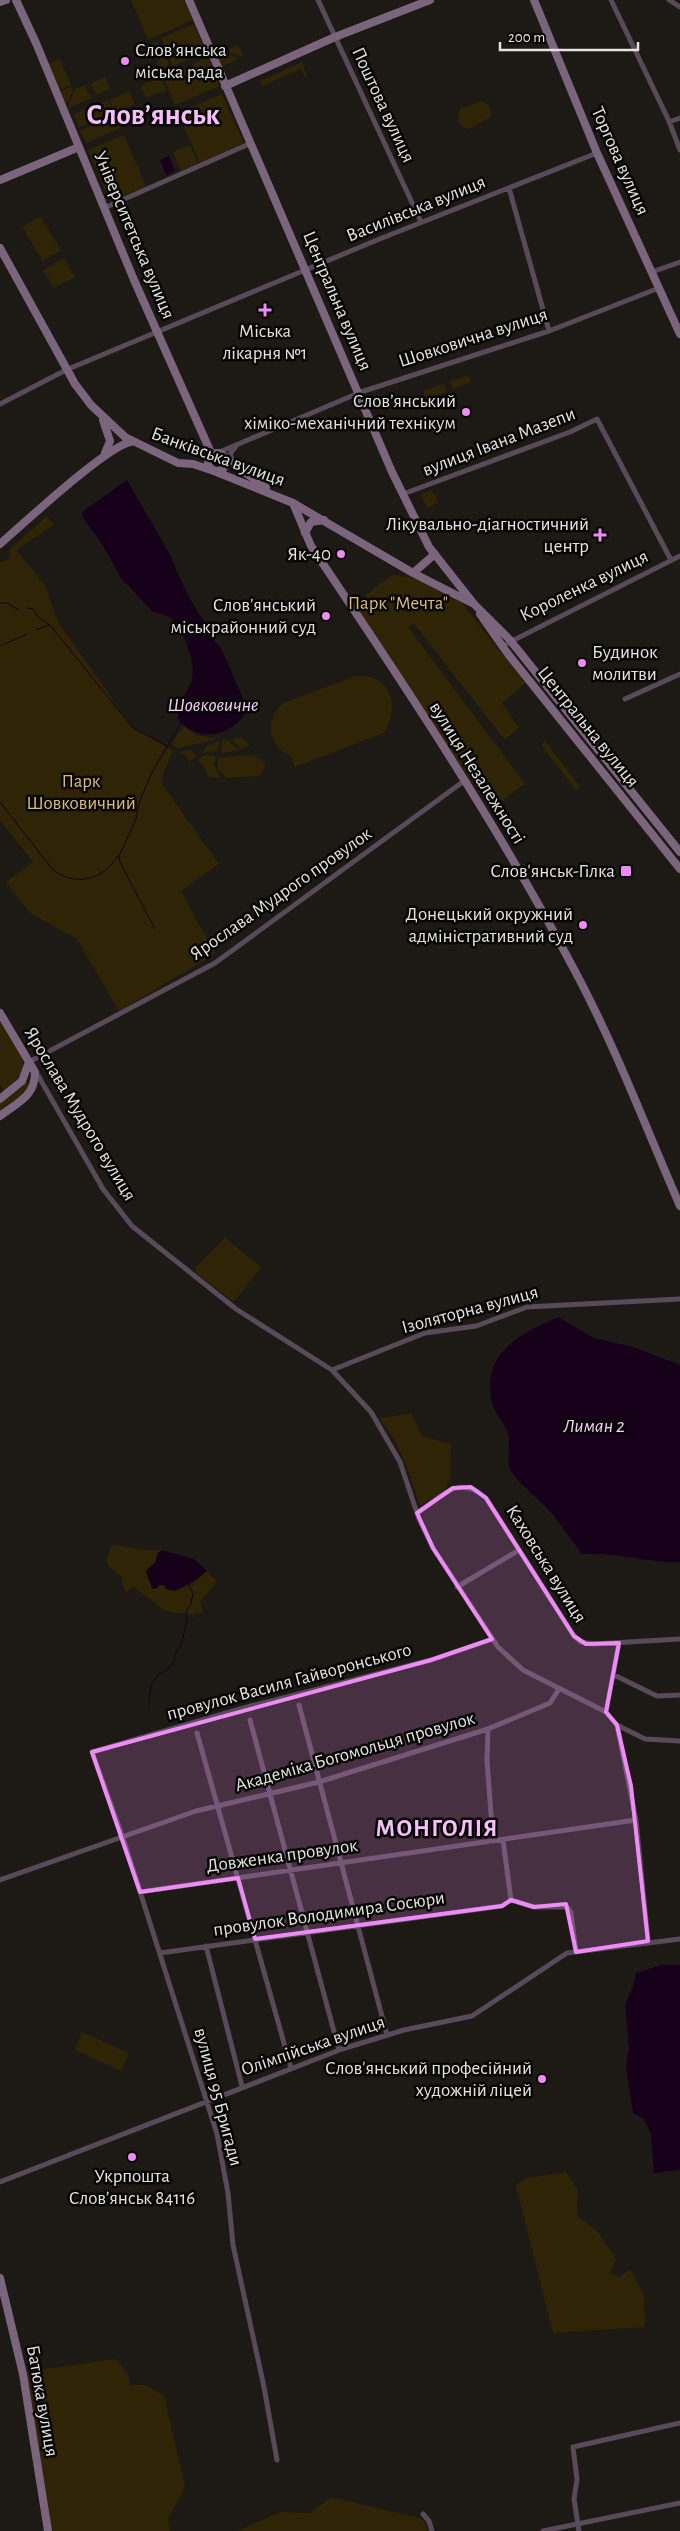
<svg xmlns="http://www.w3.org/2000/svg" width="680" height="2531" viewBox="0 0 680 2531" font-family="'Alegreya Sans',sans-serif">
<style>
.green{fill:#302406}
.water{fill:#17011a}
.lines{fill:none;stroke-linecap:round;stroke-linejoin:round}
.stream{stroke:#17011a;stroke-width:1}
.street{stroke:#584a59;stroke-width:5}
.secondary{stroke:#7b657d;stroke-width:8}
.marked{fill:#ef8bf7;fill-opacity:0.2;stroke:#ef8bf7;stroke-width:4;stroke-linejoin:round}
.poi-dot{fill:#ef8bf7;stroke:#060604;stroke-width:2}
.labels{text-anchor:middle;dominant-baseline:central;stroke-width:5;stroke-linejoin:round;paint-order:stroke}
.poi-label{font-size:19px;fill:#e6e4e1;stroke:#060604;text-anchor:end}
.street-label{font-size:19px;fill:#e6e4e1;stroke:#060604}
.park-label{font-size:19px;fill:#dcbd77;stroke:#060604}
.water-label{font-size:20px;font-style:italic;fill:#f9cefc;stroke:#060604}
.district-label{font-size:24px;font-weight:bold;letter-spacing:1px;fill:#f6befa;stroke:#060604}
.town-label{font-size:29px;font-weight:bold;fill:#f6befa;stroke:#060604}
</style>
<rect width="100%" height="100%" fill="#1d1a16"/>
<path class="green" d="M131,0H184L193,20L148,40Z
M194,24L206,52L173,66L161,38Z
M157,41L163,53L155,57L150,44Z
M238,45L244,57H243L230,53L229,49Z
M229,55L239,59L221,67L218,59Z
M208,57L220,86L175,105L163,76L180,69H190L195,63Z
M157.5 63a5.5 5.5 0 1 1 11 0a5.5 5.5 0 1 1-11 0Z
M60,59L71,85L58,90L47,64Z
M302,62L307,76L305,77L301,69L262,86L260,81Z
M105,77L110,89L96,95L91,84Z
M161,77L166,90L146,98L141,86Z
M85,85L91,98L67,109L74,90Z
M71,87L73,90L65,106L59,92Z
M129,91L135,104L115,113L110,100Z
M222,94L244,143L200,163L178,113Z
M108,100L114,113L79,127L74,114Z
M481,101L489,105L491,117L469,129L464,128L458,120L460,109Z
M116,116L121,128L86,143L80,131Z
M124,135L146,186L110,202L88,150Z
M190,145L198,164L181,171L173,152Z
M40,216L61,250L43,261L22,227Z
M64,258L75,277L54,288L43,270Z
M469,375L471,382L453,389L450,381Z
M444,384L446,392L425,399L423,391Z
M431,490L439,502L428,508L420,495Z
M47,516L54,525L16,550L44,584L58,622L132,727L173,751L161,779L164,787L219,864L181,891L215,954L119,1011L77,939L30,913L6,882L33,862L0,820V563L10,558V549Z
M392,575L420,579L462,603L525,683L502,703L519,727L505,740L414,624L408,627L525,784L490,809L352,606Z
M356,676C392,674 400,706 384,733L295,767L292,758C268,746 263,719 285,702Z
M184,726L196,735L217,739L178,748L172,743Z
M241,737L250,745L242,749L232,740Z
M223,740H227L239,750L222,753L221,749Z
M220,741L217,751L202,753L207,746Z
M545,741L580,787L576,790L541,745Z
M190,750L197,756L189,762L187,757L179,752Z
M206,755L216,756L214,765L220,775L219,778L209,777L203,765L198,761L199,758Z
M252,755L264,762L265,767L260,776L227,778L218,769V758Z
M0,1019C19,1050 38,1063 5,1092L0,1084Z
M26,1082L30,1083L31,1088L0,1113V1102Z
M225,1238L261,1267L234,1302L195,1272V1268Z
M411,1413L422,1436L451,1444L450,1478L446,1489L420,1506C410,1476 401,1442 379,1419Z
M112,1545L146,1550H162L158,1553L155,1563L147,1568V1576L151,1584L181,1588L207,1571L217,1582L200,1601L203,1613H194L196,1619L190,1613H174L164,1610L133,1586L125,1593L121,1576L109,1567L106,1560Z
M82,2032L129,2053L121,2071L75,2050Z
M566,2172L578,2191L577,2216L598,2232L616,2259L610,2273L620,2277L630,2269L644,2294L645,2327L553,2333L516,2185L527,2178Z
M116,2359L129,2377L130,2385H146L164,2396L185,2487L168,2518L170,2531H52L25,2372Z
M331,2497L420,2518L425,2523L427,2531H238L280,2512L311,2513Z"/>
<path class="water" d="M169,156L175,171L166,175L160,160Z
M127,480L169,553L187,594L205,623L209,635L221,648L242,696L245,714C230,737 196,743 178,719L179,706L192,681L193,670L191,657L182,631L170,617L152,611L121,578L102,544L83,518L82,512Z
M558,1317L594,1338L633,1347L680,1365V1562C647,1563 615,1552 582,1554C572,1541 563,1527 553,1515C542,1502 522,1486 513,1474C504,1462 512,1446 508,1433C504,1423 495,1413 492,1403C481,1352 519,1335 558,1317Z
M162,1550L194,1559L207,1571L195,1581L175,1591L166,1589L164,1585H160L155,1589L152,1588L146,1571L155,1563L158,1553Z
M661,1965H680V2170L654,2173L651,2134L644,2119L633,2113L626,2066L629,2048L625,2004L633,1987L636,1973Z"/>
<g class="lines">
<path class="stream" d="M0,603H7L19,610
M27,608L33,609L38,617L50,625L133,728L166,745
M36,630L49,625
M0,646L27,634
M0,802L53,870C76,887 103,880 118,856
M155,929L120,862L119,856L136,819L139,803L151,774L181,723
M149,1705L151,1685L158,1675L167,1670L174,1662L175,1654L181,1645L187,1621L186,1611L191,1604L193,1593L188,1584"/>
<path class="street" d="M318,0L421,222
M611,0L669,121L680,150
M669,0L680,7
M669,122L680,118
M509,188L549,331
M104,208L249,144
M652,272L680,262
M0,404L66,370L377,240L597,153
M215,454L361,392L549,331L659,288
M233,462L230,454L236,446
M403,494L570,432L597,419L671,560
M502,646L680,556
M625,699L680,674
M29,1062L215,963L464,781
M36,1072L103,1189L132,1226L236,1309L332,1370L371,1412L400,1462L419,1519L433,1548L498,1647L523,1670L606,1712L617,1725L636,1820L648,1941
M332,1370L425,1333L476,1326L527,1307L680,1299
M417,1513C442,1497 458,1473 486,1498L574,1636L581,1642L594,1644L680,1639
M457,1587L519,1550
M614,1675L657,1696L680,1695
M299,1705L387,2035
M606,1712L619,1643
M250,1720L339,2050
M617,1725L645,1739L680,1741
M488,1729L487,1760L493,1841
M197,1733L291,2068
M503,1840L511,1900
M0,1880L196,1811L319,1782L488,1729L550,1703L559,1689
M140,1892L636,1820
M206,1946L242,2086
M160,1953L502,1906L511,1900L534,1907H567L571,1913L576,1952
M0,2182L342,2049L404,2030L472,2016L567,1953L680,1939
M277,2460L264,2387L233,2245L228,2193L217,2134L123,1838L92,1752L247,1707L431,1660L493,1639
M423,2514L429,2521L432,2531
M543,2531L680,2503
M579,2531L574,2499L577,2479L573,2447L680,2423"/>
<path class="secondary" d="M16,0L36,43L134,280L212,455
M189,0L392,472L429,547L474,604L510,640L680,852
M534,0L597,153L680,334
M0,2L6,0
M225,86L335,37L430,0
M0,180L79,147
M0,248L75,384L91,405L125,437L178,463L193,464L214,471L293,503L413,573L472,603
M103,420L110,441L105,453
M208 462a9 9 0 1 1 18 0a9 9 0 1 1-18 0Z
M225,459L266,487
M293,503L311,546C404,684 498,825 576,973C616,1048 646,1128 680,1206
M305,533L311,522L324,520
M0,544C23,524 108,445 131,442
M413,573L435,554
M480,614L508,654L680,869
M0,1013L35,1072C35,1097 18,1102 0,1116
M0,1099L22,1081L29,1062
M0,2278L23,2374L48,2531"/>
</g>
<path class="marked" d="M471,1487L486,1498L574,1636L586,1644L619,1643L606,1712L617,1725L631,1786L648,1941L576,1952L566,1904L534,1907L511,1900L502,1906L255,1939L238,1878L140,1892L92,1752L431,1660L492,1639L433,1548L417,1513L453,1488Z"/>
<g class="poi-dot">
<circle cx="125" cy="61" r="5"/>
<path d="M262.5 302.5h5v5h5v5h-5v5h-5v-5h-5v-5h5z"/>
<circle cx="466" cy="412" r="5"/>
<path d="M597.5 527.5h5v5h5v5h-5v5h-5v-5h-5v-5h5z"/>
<circle cx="341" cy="554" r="5"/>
<circle cx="326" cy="616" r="5"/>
<circle cx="582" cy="663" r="5"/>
<rect x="620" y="865" width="12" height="12" rx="2.5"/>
<circle cx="583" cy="925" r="5"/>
<circle cx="542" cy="2079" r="5"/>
<circle cx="132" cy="2157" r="5"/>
</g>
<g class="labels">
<g class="poi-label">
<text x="135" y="50" text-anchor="start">Слов’янська<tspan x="135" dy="22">міська рада</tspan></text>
<text x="265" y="331" text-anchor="middle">Міська<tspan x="265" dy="22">лікарня №1</tspan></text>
<text x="456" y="401">Слов’янський<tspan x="456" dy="22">хіміко-механічний технікум</tspan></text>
<text x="589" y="524">Лікувально-діагностичний<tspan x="589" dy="22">центр</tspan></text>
<text x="331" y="554">Як-40</text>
<text x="316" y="605">Слов'янський<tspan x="316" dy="22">міськрайонний суд</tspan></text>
<text x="592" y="652" text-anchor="start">Будинок<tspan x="592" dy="22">молитви</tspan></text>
<text x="615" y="871">Слов'янськ-Гілка</text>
<text x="573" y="914">Донецький окружний<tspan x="573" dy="22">адміністративний суд</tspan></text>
<text x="532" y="2068">Слов'янський професійний<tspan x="532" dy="22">художній ліцей</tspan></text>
<text x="132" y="2176" text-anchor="middle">Укрпошта<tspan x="132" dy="22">Слов’янськ 84116</tspan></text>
</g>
<g class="street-label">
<text transform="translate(383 105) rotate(65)">Поштова вулиця</text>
<text transform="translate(620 161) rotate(66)">Торгова вулиця</text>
<text transform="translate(416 209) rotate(-22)">Василівська вулиця</text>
<text transform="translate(134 235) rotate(67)">Університетська вулиця</text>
<text transform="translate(337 301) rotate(67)">Центральна вулиця</text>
<text transform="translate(473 338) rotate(-18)">Шовковична вулиця</text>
<text transform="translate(499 442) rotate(-21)">вулиця Івана Мазепи</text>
<text transform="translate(218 457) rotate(20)">Банківська вулиця</text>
<text transform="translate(584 586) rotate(-26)">Короленка вулиця</text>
<text transform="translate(588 727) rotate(51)">Центральна вулиця</text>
<text transform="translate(477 773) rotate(58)">вулиця Незалежності</text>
<text transform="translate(281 894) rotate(-35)">Ярослава Мудрого провулок</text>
<text transform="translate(80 1114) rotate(59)">Ярослава Мудрого вулиця</text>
<text transform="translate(470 1310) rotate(-15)">Ізоляторна вулиця</text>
<text transform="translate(546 1564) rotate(58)">Каховська вулиця</text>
<text transform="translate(289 1682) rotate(-15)">провулок Василя Гайворонського</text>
<text transform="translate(355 1752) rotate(-16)">Академіка Богомольця провулок</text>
<text transform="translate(282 1856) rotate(-8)">Довженка провулок</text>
<text transform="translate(329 1914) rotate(-8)">провулок Володимира Сосюри</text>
<text transform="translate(313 2046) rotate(-19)">Олімпійська вулиця</text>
<text transform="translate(218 2097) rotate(75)">вулиця 95 Бригади</text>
<text transform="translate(42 2401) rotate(80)">Батюка вулиця</text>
</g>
<g class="park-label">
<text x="398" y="603">Парк "Мечта"</text>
<text x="81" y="781">Парк<tspan x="81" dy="22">Шовковичний</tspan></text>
</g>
<g class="water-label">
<text x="213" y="705">Шовковичне</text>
<text x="594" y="1426">Лиман 2</text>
</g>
<g class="district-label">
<text x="437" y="1829">МОНГОЛІЯ</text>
</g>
<g class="town-label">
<text x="153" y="115">Слов’янськ</text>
</g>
</g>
<path d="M500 42v8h138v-8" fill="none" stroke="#e6e4e1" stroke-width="2.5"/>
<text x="508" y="42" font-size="15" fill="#e6e4e1" stroke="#060604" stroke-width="4" paint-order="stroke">200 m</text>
</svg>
